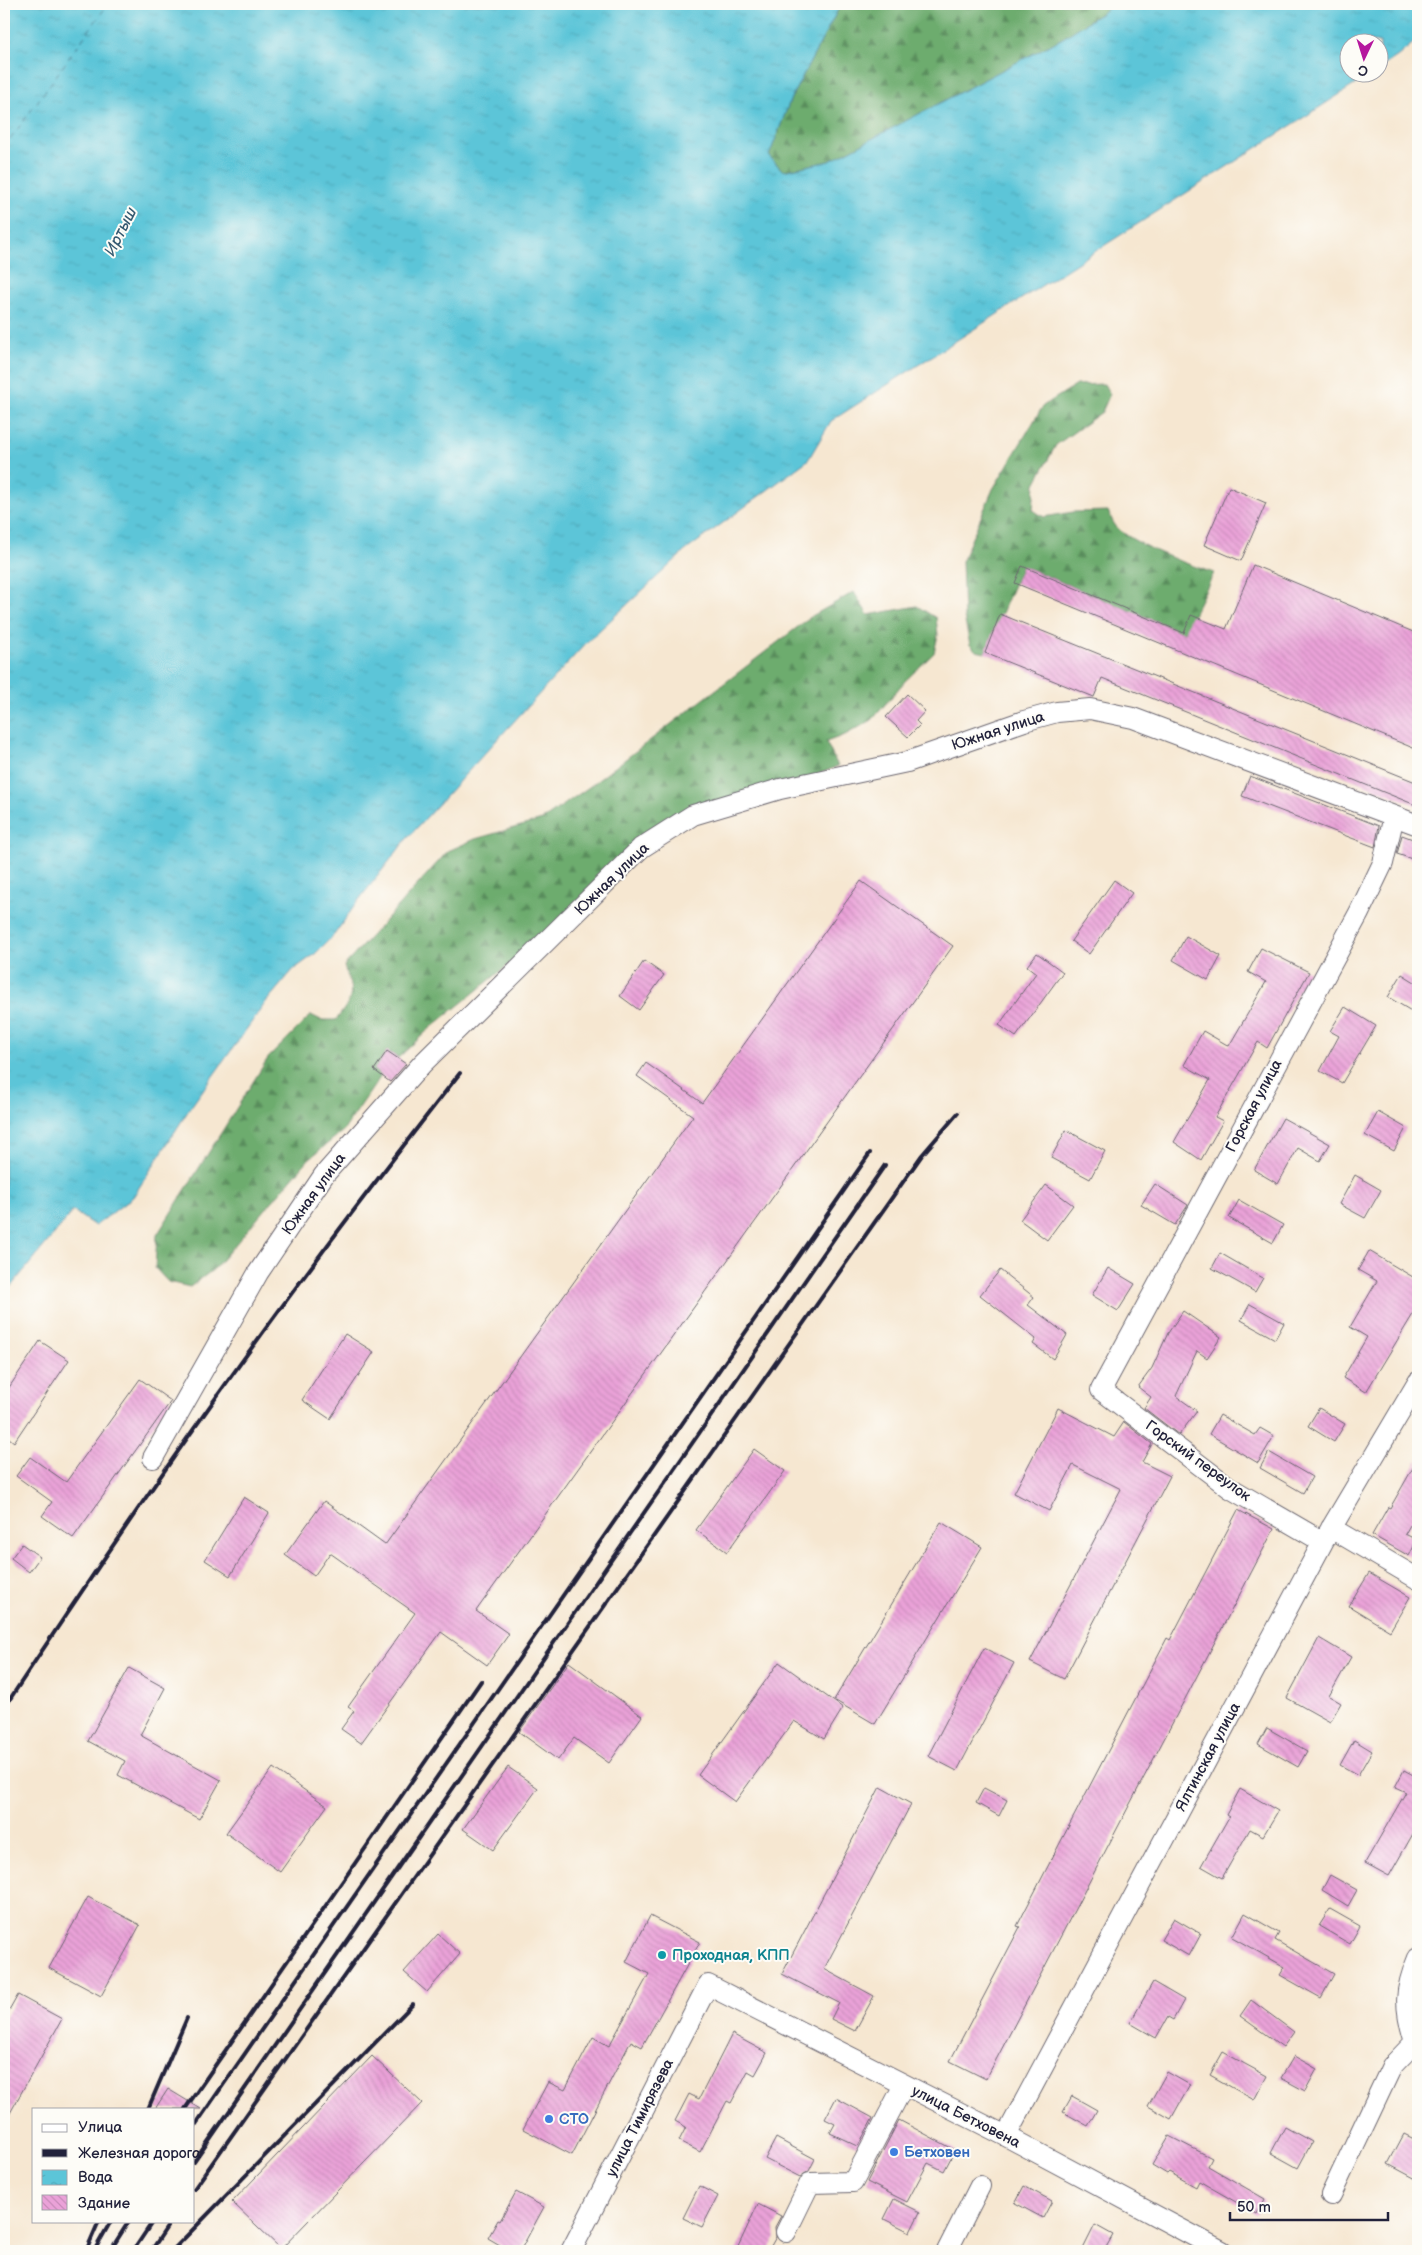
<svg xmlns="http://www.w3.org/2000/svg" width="1422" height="2255" viewBox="0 0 1422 2255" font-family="'Balsamiq Sans',sans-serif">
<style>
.forest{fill:url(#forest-firs);stroke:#486754}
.water{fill:url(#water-ripples);stroke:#3f748a}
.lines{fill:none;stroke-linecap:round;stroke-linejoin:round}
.ferry{stroke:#365b72;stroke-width:1;stroke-dasharray:6 5;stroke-linecap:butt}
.building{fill:url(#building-back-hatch)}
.minor-casing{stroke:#6c6770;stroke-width:22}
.minor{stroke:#fff;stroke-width:20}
.rail{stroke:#22223b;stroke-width:4}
.culture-dot{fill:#0f9aa8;stroke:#fdfcf7;stroke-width:2}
.shop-dot{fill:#3f7fe0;stroke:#fdfcf7;stroke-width:2}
.labels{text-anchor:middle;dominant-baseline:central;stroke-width:4;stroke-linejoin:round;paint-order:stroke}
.street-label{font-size:15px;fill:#22223b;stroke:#fdfcf7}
.culture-label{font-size:15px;font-weight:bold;fill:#0d838f;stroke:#fdfcf7;text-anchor:start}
.shop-label{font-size:15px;font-weight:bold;fill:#366cbe;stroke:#fdfcf7;text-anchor:start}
.water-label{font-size:16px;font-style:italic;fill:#365b72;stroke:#fdfcf7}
</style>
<defs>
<pattern id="forest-firs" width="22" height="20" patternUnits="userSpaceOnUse" patternTransform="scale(1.25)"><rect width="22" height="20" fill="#6dac6e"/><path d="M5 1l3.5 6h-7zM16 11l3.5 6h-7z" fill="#598c5c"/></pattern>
<pattern id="water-ripples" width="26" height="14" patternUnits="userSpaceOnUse" patternTransform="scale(1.25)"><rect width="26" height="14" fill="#5cc5d8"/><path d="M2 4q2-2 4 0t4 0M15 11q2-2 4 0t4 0" fill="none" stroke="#50a9ba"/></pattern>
<pattern id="building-back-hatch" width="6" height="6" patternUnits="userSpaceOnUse" patternTransform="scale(1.25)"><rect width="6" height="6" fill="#eaa2d8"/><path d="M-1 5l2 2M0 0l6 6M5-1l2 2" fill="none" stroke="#c88bba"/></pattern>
</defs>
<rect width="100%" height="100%" fill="#fdfcf7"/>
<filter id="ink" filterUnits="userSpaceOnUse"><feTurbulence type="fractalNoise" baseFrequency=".02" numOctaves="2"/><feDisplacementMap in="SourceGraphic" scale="10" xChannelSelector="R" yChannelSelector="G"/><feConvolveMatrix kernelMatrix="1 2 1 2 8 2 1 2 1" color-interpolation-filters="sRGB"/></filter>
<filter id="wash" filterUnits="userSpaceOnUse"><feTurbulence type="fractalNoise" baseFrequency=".0096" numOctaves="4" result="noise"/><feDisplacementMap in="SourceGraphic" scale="20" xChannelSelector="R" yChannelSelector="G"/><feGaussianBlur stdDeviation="1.12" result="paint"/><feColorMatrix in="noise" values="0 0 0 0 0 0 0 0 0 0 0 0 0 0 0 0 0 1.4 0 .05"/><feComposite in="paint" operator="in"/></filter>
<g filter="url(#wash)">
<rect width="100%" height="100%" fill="#f6e7d1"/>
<path class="forest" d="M841,4H1115L1063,38L830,161L783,171L769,156L791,98Z
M1104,384L1110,394L1102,412L1056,445L1035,484L1033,510L1044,517L1073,512L1108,511C1110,515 1112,521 1115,525C1128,543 1192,566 1214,573L1184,633L1022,566L985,653L976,651L970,645L964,617L962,561L993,489L1043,406L1076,385Z
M854,592L868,615L917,606L936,618L938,635L934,653L905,681L872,720L845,735L826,742L838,766L810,778L682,814L538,941L427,1031L398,1058L387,1051L374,1070L381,1076L344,1130L309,1159L214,1269L190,1287L168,1282L155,1268L157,1235L268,1058L311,1015L321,1020H336C354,996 354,995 344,966L448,851L475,839L542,820L589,787L812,616Z"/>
<path class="water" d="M4,4H841L791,98L769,156L783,171L830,161L1063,38L1115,4H1418V39L1398,56L1380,68V42H1350V72L1373,73L831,421L808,460L685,551L588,641L483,755L405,841L358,901L334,935L315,954L293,970L266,1002L190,1108L133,1197L95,1226L73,1211L4,1295Z"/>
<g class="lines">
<path class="ferry" d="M4,148L108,4"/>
</g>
<g id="blocks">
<path class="building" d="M1229,487L1266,503L1241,561L1204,545Z
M1253,565L1418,634V750L1015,583L1022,566L1184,633L1191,615L1226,629Z
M1000,614L1418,783V806L1102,678L1094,697L985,653Z
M907,694L925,711L916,721L920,725L908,737L886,717Z
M1250,776L1379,826L1375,847L1242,796Z
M1402,835L1418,841V861L1397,854Z
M1114,880L1132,893L1089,954L1071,941Z
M861,881L953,946L476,1611L509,1634L487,1665L441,1632L361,1743L341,1729L354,1711L348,1707L415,1613L330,1553L314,1576L285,1555L324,1501L385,1545L693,1116L637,1076L646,1063L702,1103Z
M1186,936L1221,956L1208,980L1173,960Z
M1261,948L1309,972L1267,1048L1258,1042L1215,1117L1223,1121L1201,1160L1174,1142L1210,1080L1184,1065L1203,1031L1229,1046L1266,982L1248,972Z
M1037,953L1063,972L1016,1037L999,1025L1036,973L1027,966Z
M644,961L664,975L639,1010L620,996Z
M1402,974L1418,984V1015L1388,997Z
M1345,1007L1376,1026L1342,1083L1320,1071L1339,1036L1330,1031Z
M387,1051L406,1064L390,1082L374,1070Z
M1378,1112L1406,1128L1394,1151L1365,1135Z
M1283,1118L1330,1144L1320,1161L1298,1148L1278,1184L1254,1170Z
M1066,1130L1105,1151L1090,1179L1051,1158Z
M1355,1175L1381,1190L1365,1218L1339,1204Z
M1155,1184L1188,1205L1175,1225L1141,1205Z
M1046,1185L1073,1205L1047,1240L1020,1220Z
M1239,1200L1283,1225L1273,1243L1229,1218Z
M1369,1251L1418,1280V1306L1366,1392L1343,1378L1367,1337L1350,1327L1377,1281L1358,1270Z
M1220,1253L1263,1278L1255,1292L1212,1268Z
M1108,1268L1135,1284L1118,1311L1092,1295Z
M1000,1270L1034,1297L1028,1305L1067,1335L1053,1359L1033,1344L1036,1339L980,1295Z
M1250,1304L1284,1323L1275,1339L1241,1320Z
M1183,1311L1221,1337L1207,1358L1197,1351L1176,1396L1197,1411L1179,1435L1144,1408L1151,1397L1138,1387L1152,1368L1168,1333Z
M345,1334L374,1352L330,1419L302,1400Z
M40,1341L69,1360L14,1442L4,1434V1395Z
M140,1379L171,1401L73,1538L42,1516L52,1502L16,1476L30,1457L66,1482Z
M1058,1408L1114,1437L1124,1422L1152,1444L1142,1462L1170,1476L1064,1679L1030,1662L1121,1489L1073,1465L1049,1511L1014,1493Z
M1319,1408L1345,1424L1334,1442L1308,1426Z
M1220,1415L1255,1435L1260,1428L1274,1436L1258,1463L1209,1434Z
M754,1449L785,1471L727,1552L696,1530Z
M1269,1452L1312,1477L1303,1493L1260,1468Z
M1418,1459V1511L1405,1534L1417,1540L1409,1556L1372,1535L1388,1507L1390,1508Z
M244,1497L269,1513L230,1576L205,1560Z
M1238,1510L1274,1529L986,2079L950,2061L1020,1927L1017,1926L1060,1843L1167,1638L1170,1640Z
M941,1522L982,1547L875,1724L834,1700Z
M22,1544L40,1557L29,1572L11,1558Z
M1369,1573L1410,1597L1390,1631L1349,1606Z
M1319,1638L1351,1657L1329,1696L1341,1703L1330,1722L1287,1698Z
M984,1648L1014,1663L957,1771L928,1756Z
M569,1662L642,1716L609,1763L574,1738L558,1760L519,1732Z
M779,1662L843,1708L824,1739L794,1721L735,1802L698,1775Z
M129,1668L165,1688L140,1735L221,1780L199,1819L118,1775L125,1761L88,1741Z
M1267,1728L1307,1751L1298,1767L1258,1744Z
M1354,1740L1372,1751L1358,1775L1340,1765Z
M508,1767L538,1788L493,1850L463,1829Z
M273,1768L327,1806L280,1872L226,1833Z
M1404,1770L1415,1776L1418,1770V1825L1389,1876L1365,1863L1406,1792L1395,1787Z
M880,1787L911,1804L824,1969L874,1996L855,2031L831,2019L839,2003L782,1974Z
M984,1788L1007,1800L999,1816L976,1803Z
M1240,1789L1278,1811L1263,1836L1250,1829L1222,1878L1201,1866L1229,1817L1226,1815Z
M1330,1875L1357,1890L1348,1906L1322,1890Z
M88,1897L140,1925L101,1996L49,1968Z
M1330,1909L1360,1926L1350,1944L1319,1926Z
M1245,1913L1279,1933L1275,1940L1334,1974L1321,1998L1280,1975L1285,1967L1232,1937Z
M650,1916L700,1942L642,2047L631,2041L572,2155L523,2129L548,2082L565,2090L593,2037L609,2046L649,1974L626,1962Z
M1174,1918L1201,1934L1189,1956L1161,1940Z
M438,1934L460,1954L427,1992L404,1972Z
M1153,1982L1184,2000L1173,2020L1168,2017L1156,2038L1130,2023Z
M18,1995L62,2019L4,2124V2020Z
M1251,2000L1294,2032L1283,2047L1240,2016Z
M732,2034L767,2053L755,2075L748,2071L731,2103L727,2101L700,2152L679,2141L686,2127L675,2121L689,2094L699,2099Z
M1223,2052L1267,2076L1254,2100L1210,2075Z
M372,2056L422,2103L281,2249L232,2202Z
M1294,2056L1317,2069L1305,2091L1281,2078Z
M1167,2072L1190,2085L1171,2119L1148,2106Z
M168,2089L201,2109H155Z
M1072,2096L1097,2110L1088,2126L1063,2112Z
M836,2098L873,2118L858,2146L830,2133L835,2124L825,2119Z
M899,2120L955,2150L944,2171L928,2163L907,2202L867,2182Z
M1285,2127L1312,2142L1298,2168L1271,2153Z
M1404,2134L1418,2141V2180L1388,2164Z
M1169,2136L1212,2158L1208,2166L1265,2199L1257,2214L1199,2181L1196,2187L1169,2172L1167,2174L1152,2165Z
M776,2138L815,2159L809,2171L800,2177L765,2159Z
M699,2186L718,2196L702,2227L683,2218Z
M1024,2186L1052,2201L1043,2218L1015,2203Z
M516,2192L544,2207L520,2251H510L488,2238L498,2220L500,2221Z
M894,2199L920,2212L910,2232L884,2219Z
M758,2204L781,2216L775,2227L776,2237L768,2251H736Z
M1095,2225L1113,2235L1104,2251H1082Z"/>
</g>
</g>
<g filter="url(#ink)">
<use href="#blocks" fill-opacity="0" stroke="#6c6770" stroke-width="1"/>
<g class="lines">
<defs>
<path id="minor" d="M153,1458L258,1273L324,1175L422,1064L641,848L693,815L780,789L907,762L1024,721L1057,712L1090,709L1133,718L1418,825
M1331,1528L1418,1579
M1323,1542L1230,1488L1101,1390L1359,913L1383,863L1394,816
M1006,2136L1323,1542L1418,1382
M1331,2195L1392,2066L1415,2042C1404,2007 1404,1991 1418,1958
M786,2232L810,2183L853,2182L904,2085
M571,2251L708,1985L1006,2136L1222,2251
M947,2251L980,2186"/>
</defs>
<use href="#minor" class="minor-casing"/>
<use href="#minor" class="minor"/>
<path class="rail" d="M4,1708C103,1558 204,1410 312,1266C360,1201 410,1137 460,1073
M148,2109L187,2018
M185,2109L481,1681
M194,2127L870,1153
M194,2162L885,1165
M194,2189L922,1155L958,1113
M86,2251L99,2221
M94,2251L111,2221
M110,2251L129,2221
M133,2251L153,2221
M151,2251L171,2221
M172,2251L413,2004"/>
</g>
</g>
<circle class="culture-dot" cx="662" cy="1955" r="5"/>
<g class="shop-dot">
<circle cx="549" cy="2119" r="5"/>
<circle cx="894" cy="2152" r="5"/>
</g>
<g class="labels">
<g class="street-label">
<text transform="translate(998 731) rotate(-18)">Южная улица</text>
<text transform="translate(612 879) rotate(-44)">Южная улица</text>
<text transform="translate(1254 1106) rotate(-62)">Горская улица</text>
<text transform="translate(314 1194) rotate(-54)">Южная улица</text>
<text transform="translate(1198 1461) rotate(36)">Горский переулок</text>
<text transform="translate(1208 1757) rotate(-62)">Ялтинская улица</text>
<text transform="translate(966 2117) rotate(27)">улица Бетховена</text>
<text transform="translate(640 2118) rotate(-63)">улица Тимирязева</text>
</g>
<g class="culture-label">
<text x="672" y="1955">Проходная, КПП</text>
</g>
<g class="shop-label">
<text x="559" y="2119">СТО</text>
<text x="904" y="2152">Бетховен</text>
</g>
<g class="water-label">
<text transform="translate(121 232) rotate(-63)">Иртыш</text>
</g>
</g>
<rect width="1422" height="2255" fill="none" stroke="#fdfcf7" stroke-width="20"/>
<rect x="32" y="2108" width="162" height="115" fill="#fdfcf7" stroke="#a5a5ac"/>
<rect x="42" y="2124" width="25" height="8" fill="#ffffff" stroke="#a5a5ac"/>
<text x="78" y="2132" font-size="15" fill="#22223b">Улица</text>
<rect x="42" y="2149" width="25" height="8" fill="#22223b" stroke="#a5a5ac"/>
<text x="78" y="2158" font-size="15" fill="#22223b">Железная дорога</text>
<rect x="42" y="2170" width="25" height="15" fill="url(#water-ripples)" stroke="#a5a5ac"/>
<text x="78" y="2182" font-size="15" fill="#22223b">Вода</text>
<rect x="42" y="2195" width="25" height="15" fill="url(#building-back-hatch)" stroke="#a5a5ac"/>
<text x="78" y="2208" font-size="15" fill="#22223b">Здание</text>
<g transform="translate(1364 58) rotate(184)"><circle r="24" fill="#fdfcf7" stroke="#a5a5ac"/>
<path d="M0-4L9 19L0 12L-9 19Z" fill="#b5179e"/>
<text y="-8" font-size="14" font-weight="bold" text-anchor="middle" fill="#22223b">С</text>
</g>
<path d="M1230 2212v8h158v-8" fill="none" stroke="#22223b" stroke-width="2.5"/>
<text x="1237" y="2212" font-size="15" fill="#22223b" stroke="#fdfcf7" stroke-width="4" paint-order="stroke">50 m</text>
</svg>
